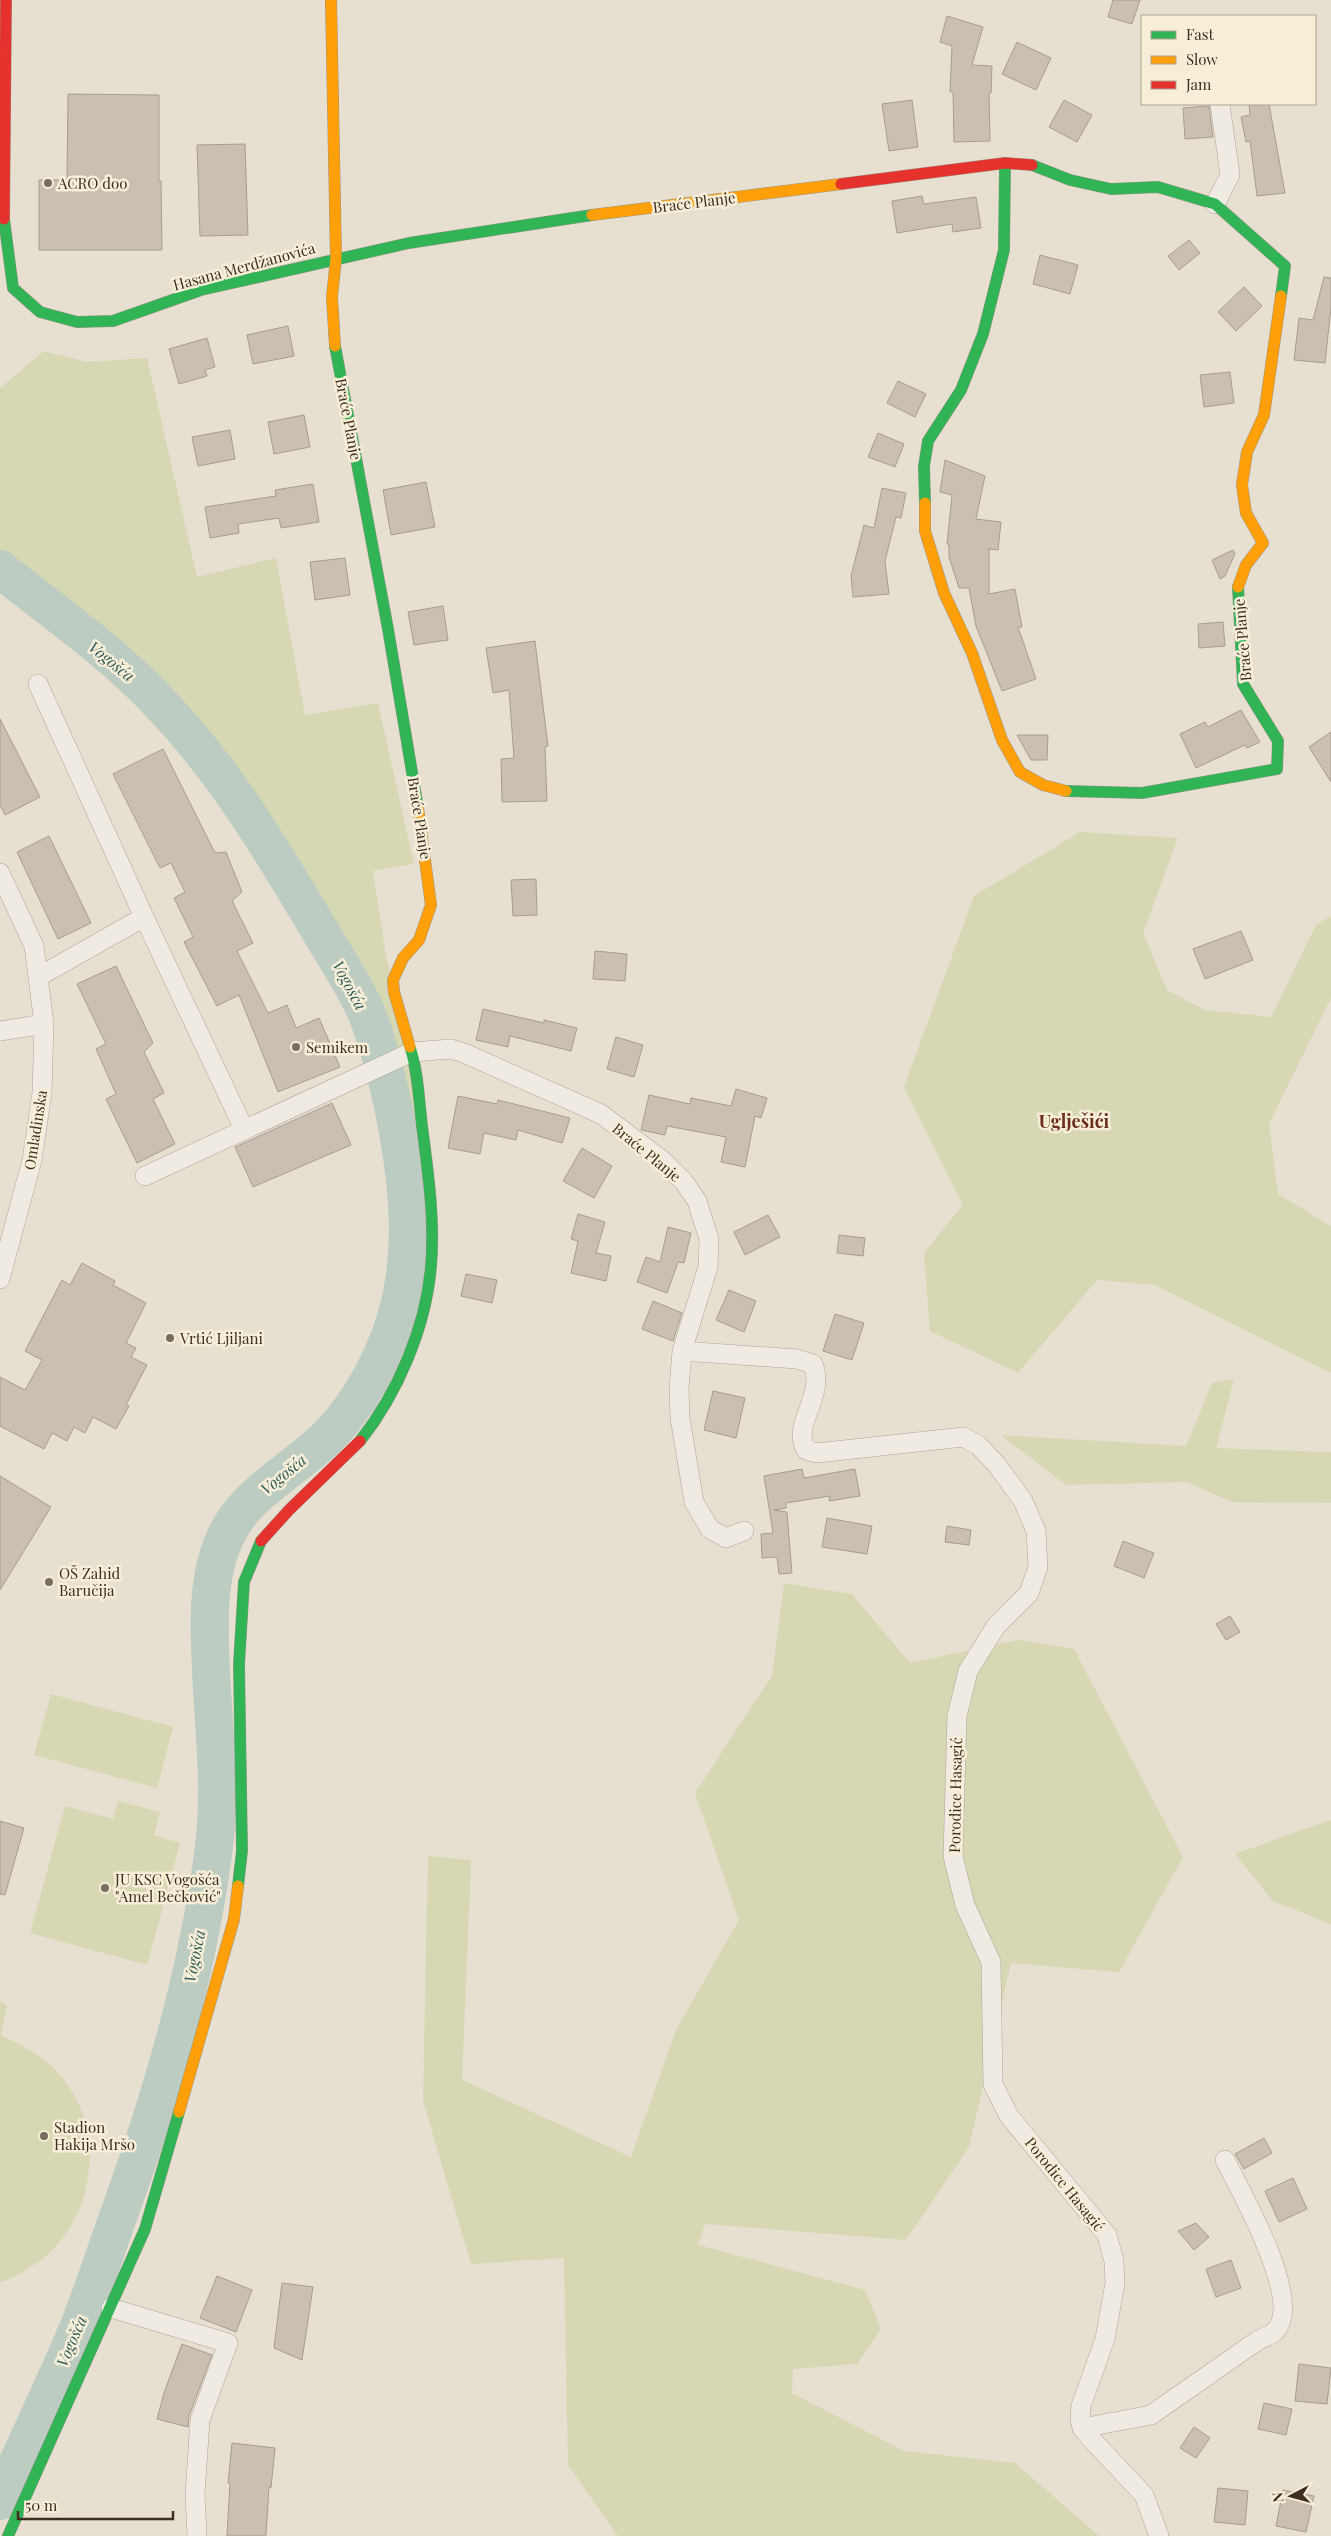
<svg xmlns="http://www.w3.org/2000/svg" width="1331" height="2536" viewBox="0 0 1331 2536" font-family="'Playfair Display',serif">
<style>
.green{fill:#d6d7b3}
.lines{fill:none;stroke-linecap:round;stroke-linejoin:round}
.river{stroke:#bcccc2;stroke-width:38}
.building{fill:#cbbfb2;stroke:#a89c90}
.street-casing{stroke:#ada599;stroke-width:20}
.fast-casing{stroke:#9c958a;stroke-width:12}
.slow-casing{stroke:#9c958a;stroke-width:12}
.jam-casing{stroke:#9c958a;stroke-width:12}
.street{stroke:#efebe3;stroke-width:19}
.fast{stroke:#30b455;stroke-width:11}
.slow{stroke:#ff9f0a;stroke-width:11}
.jam{stroke:#e5322d;stroke-width:11}
.poi-dot{fill:#786c5e;stroke:#f7eed8;stroke-width:2}
.labels{text-anchor:middle;dominant-baseline:central;stroke-width:5;stroke-linejoin:round;paint-order:stroke}
.poi-label{font-size:15px;fill:#3d2e20;stroke:#f7eed8;text-anchor:start}
.street-label{font-size:15px;fill:#3d2e20;stroke:#f7eed8}
.water-label{font-size:16px;font-style:italic;fill:#2f5d5a;stroke:#f7eed8}
.quarter-label{font-size:18px;font-weight:bold;fill:#6b2e1e;stroke:#f7eed8}
</style>
<rect width="100%" height="100%" fill="#e7e0d1"/>
<path class="green" d="M44,351L87,362L147,358L197,577L276,558L305,715L378,703L414,864L373,871L386,956L412,1052L424,1308L399,1304C414,1221 407,1158 386,1077C380,1053 374,1028 363,1005C345,967 320,931 299,895C255,821 210,754 150,693C105,647 50,609 0,569V388Z
M1080,832L1178,838L1143,933L1167,990L1205,1010L1271,1017L1316,925L1331,916V998L1269,1124L1278,1194L1331,1226V1373L1155,1285L1097,1280L1018,1373L930,1331L924,1253L963,1205L904,1087L974,896Z
M1234,1379L1216,1448L1331,1452V1503L1232,1502L1187,1482L1066,1485L1001,1435L1186,1446L1212,1383Z
M784,1583L852,1594L910,1663L1018,1640L1074,1649L1183,1857L1119,1972L1011,1963L969,2147L906,2240L705,2224L698,2245L865,2290L881,2329L857,2364L793,2369L792,2393L904,2451L1015,2463L1099,2536H618L568,2465L564,2258L471,2264L423,2101L428,1856L471,1860L462,2080L631,2157L676,2030L739,1920L695,1793L772,1676Z
M51,1694L173,1727L157,1788L34,1755Z
M118,1801L160,1812L154,1835L180,1843L147,1965L30,1933L65,1806L113,1819Z
M1331,1820V1924L1273,1901L1235,1854Z
M0,2002L7,2005L1,2035C25,2047 48,2058 65,2081C109,2139 92,2233 27,2269C19,2274 10,2280 0,2282Z"/>
<g class="lines">
<path class="river" d="M0,569C51,610 106,648 152,695C221,765 267,842 317,926C333,954 353,982 366,1012C378,1042 386,1074 393,1106C410,1188 419,1275 383,1353C366,1391 345,1424 313,1450C260,1494 222,1510 212,1585C208,1613 210,1644 211,1672C214,1730 221,1790 214,1847C197,1978 159,2105 114,2228C102,2262 91,2297 77,2331C53,2388 26,2444 0,2501"/>
</g>
<path class="building" d="M1113,0H1140L1132,24L1108,17Z
M947,16L983,27L972,65L992,66L991,93H989L990,141L954,142L953,92H950L952,46L940,42Z
M1017,42L1051,58L1036,90L1002,74Z
M68,94L159,95V181H161L162,250H39V180H67Z
M912,100L918,147L889,151L882,104Z
M1064,100L1092,115L1077,142L1049,127Z
M1249,104H1269L1285,193L1257,196L1250,141L1246,142L1241,117L1250,115Z
M1209,106L1213,137L1185,139L1183,108Z
M245,144L248,235L200,236L197,145Z
M922,196L924,204L976,197L981,228L953,232L952,224L897,233L892,201Z
M1189,240L1200,253L1179,270L1168,256Z
M1040,255L1078,265L1070,294L1033,284Z
M1324,277L1331,278V307L1325,363L1294,360L1299,318L1313,320Z
M1244,287L1262,306L1236,331L1218,312Z
M288,326L294,356L253,364L247,335Z
M207,338L215,367L205,370L207,376L179,384L169,349Z
M1230,372L1234,403L1204,407L1200,375Z
M898,381L926,394L915,417L887,403Z
M304,415L310,447L274,454L268,422Z
M230,430L235,459L198,466L192,437Z
M878,433L904,444L895,467L868,457Z
M945,460L985,476L976,519L1001,522L998,550L989,549V594L1015,589L1022,627H1018L1036,679L1002,691L976,626L969,588H959L949,557V544H947L952,495L940,492Z
M426,482L435,527L391,535L383,490Z
M313,484L319,522L281,528L279,518L238,524L239,533L210,538L205,507L276,496L275,490Z
M882,488L906,493L901,518L896,517L885,561L889,594L853,597L851,576L864,525L874,528Z
M1233,550L1235,554L1225,576L1220,579L1212,560Z
M345,558L350,595L315,600L310,562Z
M443,606L448,640L414,645L408,612Z
M1223,622L1225,646L1199,648L1198,624Z
M535,641L548,746L545,747L547,801L502,802L501,759L514,758L509,690L493,693L486,648Z
M1241,710L1260,742L1247,748L1245,745L1196,768L1180,734L1205,722L1208,727Z
M0,719L40,797L5,815L0,805Z
M1331,732V782L1309,747Z
M1017,735H1048L1047,760H1031Z
M163,749L215,853L226,852L242,892L232,901L253,943L237,951L268,1013L287,1005L296,1028L319,1018L340,1067L278,1092L239,995L217,1006L184,942L193,937L174,898L185,892L171,863L160,868L113,774Z
M49,836L91,923L58,939L17,852Z
M536,879L537,915L513,916L511,880Z
M1241,931L1253,960L1205,979L1193,949Z
M595,951L627,954L625,981L593,979Z
M116,966L153,1043L144,1052L164,1093L153,1099L175,1144L137,1163L106,1099L116,1094L96,1049L106,1044L77,984Z
M483,1009L544,1023V1020L577,1028L571,1051L510,1036L508,1047L476,1040Z
M616,1037L643,1045L634,1077L607,1069Z
M736,1089L767,1098L761,1118L755,1116L745,1167L721,1162L726,1137L667,1126L665,1135L641,1130L649,1095L690,1104L691,1098L731,1106Z
M458,1096L497,1104L498,1100L570,1118L562,1143L518,1130L516,1140L484,1133L480,1154L448,1148Z
M332,1103L351,1145L253,1187L235,1147Z
M582,1148L612,1166L594,1198L563,1181Z
M578,1214L605,1222L596,1253L611,1256L606,1281L571,1273L578,1241L571,1239Z
M768,1215L780,1237L745,1255L734,1232Z
M668,1227L691,1233L684,1263L678,1262L667,1293L637,1282L646,1257L660,1262Z
M839,1235L865,1238L863,1256L837,1253Z
M82,1263L115,1281L113,1285L146,1303L126,1343L136,1348L131,1357L147,1365L126,1405L129,1406L116,1429L93,1417L85,1433L74,1427L67,1441L52,1433L44,1449L0,1426V1377L25,1390L42,1360L25,1351L62,1280L70,1285Z
M466,1274L497,1280L492,1303L461,1296Z
M729,1290L756,1301L744,1332L716,1320Z
M653,1301L682,1313L673,1341L642,1329Z
M835,1314L864,1323L852,1360L823,1351Z
M713,1391L745,1398L736,1438L704,1430Z
M802,1469L804,1478L855,1469L860,1496L829,1501L830,1496L786,1503V1508L774,1510L787,1512L792,1573L779,1574L777,1557L762,1558L761,1534L773,1533L764,1476Z
M0,1476L51,1507L0,1590Z
M827,1518L872,1526L867,1554L822,1547Z
M947,1526L971,1530L969,1545L945,1542Z
M1123,1541L1154,1553L1144,1578L1114,1566Z
M1230,1616L1240,1632L1226,1640L1216,1624Z
M0,1821L24,1828L5,1895L0,1894Z
M1264,2138L1272,2153L1244,2169L1235,2154Z
M1293,2178L1307,2209L1279,2222L1265,2191Z
M1196,2223L1209,2237L1194,2250L1178,2231Z
M1231,2260L1241,2288L1216,2297L1206,2269Z
M217,2276L252,2290L236,2332L200,2318Z
M282,2283L313,2287L302,2360L274,2348Z
M182,2344L212,2355L189,2416L188,2427L157,2419L164,2393Z
M1299,2364L1331,2368L1327,2404L1295,2401Z
M1264,2403L1292,2409L1286,2435L1258,2429Z
M1194,2427L1210,2438L1196,2458L1180,2448Z
M232,2443L275,2448L271,2488L269,2487L266,2536H227L230,2483H228Z
M1218,2488L1248,2491L1245,2525L1214,2522Z
M1283,2490L1314,2496L1306,2532L1276,2526Z"/>
<g class="lines">
<defs>
<path id="street" d="M1215,204L1230,175L1220,104
M38,684L144,917
M0,873L34,946L44,1024L42,1093L32,1160L0,1279
M38,977L144,917L244,1129
M0,1031L44,1024
M145,1176L412,1052L451,1049L464,1053L601,1114L662,1160L684,1182L697,1201L709,1239L708,1267L682,1351L679,1389L680,1418L694,1502L710,1529L726,1538L744,1531
M682,1351L797,1359L813,1364C826,1397 791,1423 806,1450L817,1453L963,1437L978,1445L997,1465L1023,1501L1036,1531L1038,1567L1029,1593L996,1626L968,1671L957,1716L953,1856L965,1905L991,1962L993,2084L1009,2116L1107,2235L1114,2261L1115,2283L1105,2339L1081,2406L1080,2419L1082,2428L1093,2441L1144,2495L1159,2536
M111,2308L228,2343L200,2420L195,2494L197,2536
M1082,2428L1151,2415L1257,2341C1262,2338 1270,2336 1274,2332C1306,2304 1240,2190 1225,2160"/>
<path id="fast" d="M1032,165L1070,180L1111,189L1158,187L1215,204L1285,266L1281,296
M4,219L13,288L40,312L77,322L113,321L201,290L409,243L592,215
M335,346L388,629L418,808
M925,503L924,466L928,441L961,390L983,334L1004,250L1005,163
M1066,791L1142,793L1277,769L1278,741L1243,684L1238,587
M360,1441C398,1393 426,1327 431,1266C435,1221 428,1171 422,1126C419,1100 418,1072 410,1047
M238,1886L242,1851L239,1664L244,1582L261,1541
M8,2536L145,2229L179,2112"/>
<path id="slow" d="M331,0L336,258L332,297L335,346
M592,215L841,184
M925,503V531L944,593L972,653L1002,740L1020,772L1043,785L1066,791
M1238,587L1246,565L1263,543L1246,513L1242,485L1247,452L1264,415L1281,296
M410,1047L394,992L393,980L403,958L419,940L431,905L418,808
M179,2112L234,1919L238,1886"/>
<path id="jam" d="M841,184L1005,163L1032,165
M4,219L6,0
M261,1541L289,1510L360,1441"/>
</defs>
<use href="#street" class="street-casing"/>
<use href="#fast" class="fast-casing"/>
<use href="#slow" class="slow-casing"/>
<use href="#jam" class="jam-casing"/>
<use href="#street" class="street"/>
<use href="#fast" class="fast"/>
<use href="#slow" class="slow"/>
<use href="#jam" class="jam"/>
</g>
<g class="poi-dot">
<circle cx="48" cy="183" r="5"/>
<circle cx="296" cy="1047" r="5"/>
<circle cx="170" cy="1338" r="5"/>
<circle cx="49" cy="1582" r="5"/>
<circle cx="105" cy="1888" r="5"/>
<circle cx="44" cy="2136" r="5"/>
</g>
<g class="labels">
<g class="poi-label">
<text x="58" y="183">ACRO doo</text>
<text x="306" y="1047">Semikem</text>
<text x="180" y="1338">Vrtić Ljiljani</text>
<text x="59" y="1573">OŠ Zahid<tspan x="59" dy="17">Baručija</tspan></text>
<text x="115" y="1879">JU KSC Vogošća<tspan x="115" dy="17">"Amel Bečković"</tspan></text>
<text x="54" y="2127">Stadion<tspan x="54" dy="17">Hakija Mršo</tspan></text>
</g>
<g class="street-label">
<text transform="translate(694 202) rotate(-7)">Braće Planje</text>
<text transform="translate(244 266) rotate(-15)">Hasana Merdžanovića</text>
<text transform="translate(349 419) rotate(79)">Braće Planje</text>
<text transform="translate(1242 640) rotate(-95)">Braće Planje</text>
<text transform="translate(420 818) rotate(81)">Braće Planje</text>
<text transform="translate(35 1130) rotate(-81)">Omladinska</text>
<text transform="translate(647 1152) rotate(39)">Braće Planje</text>
<text transform="translate(955 1795) rotate(-89)">Porodice Hasagić</text>
<text transform="translate(1065 2184) rotate(51)">Porodice Hasagić</text>
</g>
<g class="water-label">
<text transform="translate(112 661) rotate(39)">Vogošća</text>
<text transform="translate(350 985) rotate(62)">Vogošća</text>
<text transform="translate(283 1474) rotate(-39)">Vogošća</text>
<text transform="translate(194 1956) rotate(-79)">Vogošća</text>
<text transform="translate(71 2341) rotate(-67)">Vogošća</text>
</g>
<g class="quarter-label">
<text x="1074" y="1121">Uglješići</text>
</g>
</g>
<rect x="1141" y="15" width="175" height="90" fill="#f7eed8" stroke="#ada18e"/>
<rect x="1151" y="31" width="25" height="8" fill="#30b455" stroke="#ada18e"/>
<text x="1186" y="40" font-size="15" fill="#3d2e20">Fast</text>
<rect x="1151" y="56" width="25" height="8" fill="#ff9f0a" stroke="#ada18e"/>
<text x="1186" y="65" font-size="15" fill="#3d2e20">Slow</text>
<rect x="1151" y="81" width="25" height="8" fill="#e5322d" stroke="#ada18e"/>
<text x="1186" y="90" font-size="15" fill="#3d2e20">Jam</text>
<g transform="translate(1291 2496) rotate(264)" stroke="#f7eed8" stroke-width="4" paint-order="stroke">
<path d="M0-4L9 19L0 12L-9 19Z" fill="#3d2e20"/>
<text y="-8" font-size="14" font-weight="bold" text-anchor="middle" fill="#3d2e20">N</text>
</g>
<path d="M18 2511v8h155v-8" fill="none" stroke="#3d2e20" stroke-width="2.5"/>
<text x="25" y="2511" font-size="15" fill="#3d2e20" stroke="#f7eed8" stroke-width="4" paint-order="stroke">50 m</text>
</svg>
